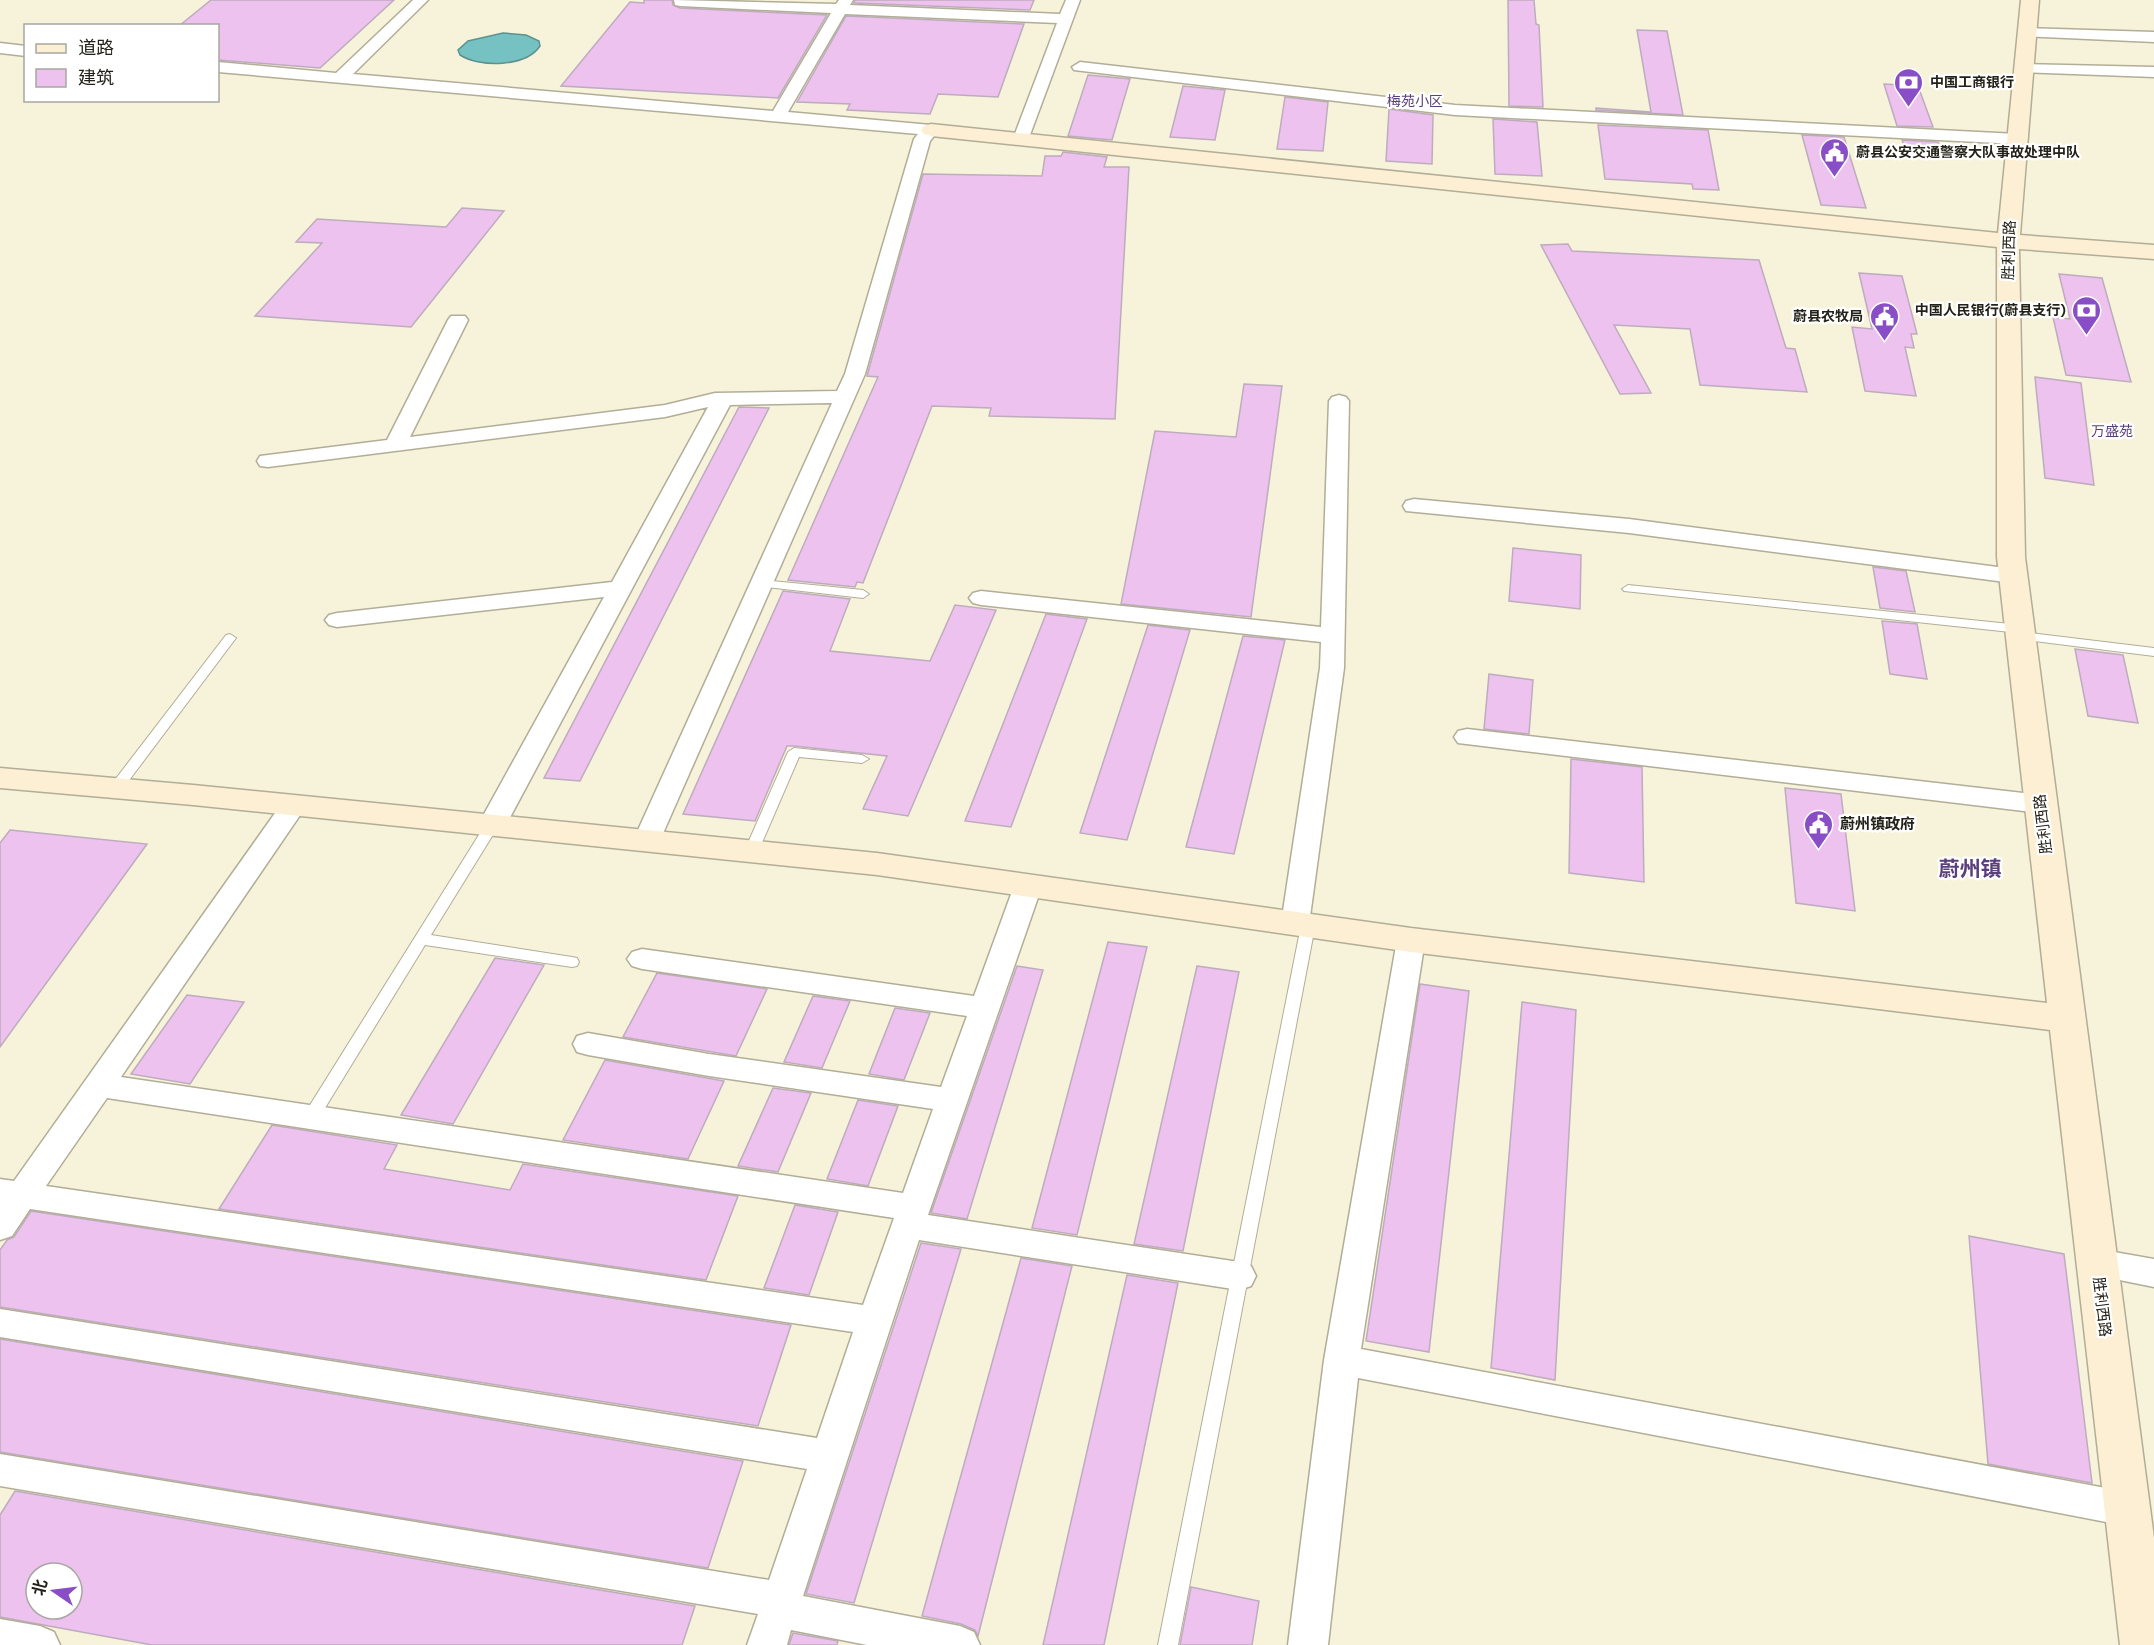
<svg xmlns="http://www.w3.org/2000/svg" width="2154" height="1645" viewBox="0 0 2154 1645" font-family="'DM Sans','Noto Sans SC',sans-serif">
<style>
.water{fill:#76c2c3;stroke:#5d9290;stroke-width:1.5}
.building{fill:#edc2ee;stroke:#bdacbd;stroke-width:1.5;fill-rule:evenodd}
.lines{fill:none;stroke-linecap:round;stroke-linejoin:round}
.lane-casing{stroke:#b1ad97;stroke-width:2}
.street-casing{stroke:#b1ad97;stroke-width:3}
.secondary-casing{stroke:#b1ad97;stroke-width:3}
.lane{fill:#fff;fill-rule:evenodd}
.street{fill:#fff;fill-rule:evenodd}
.secondary{fill:#fcefd3;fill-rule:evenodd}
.labels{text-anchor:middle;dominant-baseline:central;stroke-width:4.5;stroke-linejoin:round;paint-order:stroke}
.far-poi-label{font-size:14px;font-weight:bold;fill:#232219;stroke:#fff;text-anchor:start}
.far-neighbourhood-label{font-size:14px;fill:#5a3f7a;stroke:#fff}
.street-label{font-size:15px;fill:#232219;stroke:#fff}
.poi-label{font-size:15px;font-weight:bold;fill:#232219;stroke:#fff;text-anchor:start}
.district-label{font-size:21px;font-weight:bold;fill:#5a3f7a;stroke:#fff}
</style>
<rect width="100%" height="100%" fill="#f7f3db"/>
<path class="water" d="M503,33L526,35L539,41L540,46C526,67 480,68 460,55L458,50L468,41Z"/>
<path class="building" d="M211,0H394L320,68L218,60V26H179Z
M644,0H672L673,5L680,8L827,15L778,98L561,86L630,2L644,3Z
M855,0H1034L1030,10L854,3Z
M1508,0H1534L1536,24L1539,25L1543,107L1509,106Z
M846,16L1024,24L998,97L938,94L930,114L847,110L850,104L797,102Z
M1637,30L1667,31L1683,115L1596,110V108L1651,112Z
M1088,75L1130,79L1112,140L1068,136Z
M1884,84L1918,86L1933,127L1897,126Z
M1183,86L1225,90L1215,140L1170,137Z
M1285,97L1328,102L1323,151L1277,149Z
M1389,109L1433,115L1432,164L1386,161Z
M1493,119L1537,122L1542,176L1495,174Z
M1598,125L1708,130L1719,190L1693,189L1692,184L1605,179Z
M1802,135L1844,137L1866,208L1821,205Z
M1902,140L1938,142L1942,151L1905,148Z
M1063,152L1107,157L1104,167H1129L1115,419L989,416L991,408L932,406L863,583L857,582L855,587L788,580L878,377L867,376L923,174L1042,176L1045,156H1061Z
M462,208L504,211L411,327L255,316L322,243L296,242L317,219L446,227Z
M1568,244L1572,251L1759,260L1786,348L1795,349L1807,392L1700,385L1690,329L1614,325L1651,393L1620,394L1541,245Z
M1859,273L1902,276L1917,334H1911L1914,348L1905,347L1916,396L1865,391L1852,327L1872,329Z
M2059,274L2102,278L2131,382L2066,375L2053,317L2070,319Z
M2035,377L2081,383L2094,485L2045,478Z
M1244,384L1282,386L1251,617L1121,604L1155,431L1236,437Z
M739,407L769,408L580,781L544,778Z
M1513,548L1581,555L1580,609L1509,601Z
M1873,567L1906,571L1915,612L1880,608Z
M783,591L850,599L830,651L930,661L955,605L996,610L908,816L863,809L887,756L794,746H787L755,821L683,814Z
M1046,614L1087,619L1011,827L965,821Z
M1882,621L1917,624L1927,679L1890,674Z
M1148,625L1190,630L1127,840L1080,833Z
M1243,636L1285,640L1234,854L1186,847Z
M2075,649L2123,655L2138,723L2088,716Z
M1489,674L1533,680L1529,734L1484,729Z
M1571,759L1642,767L1644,882L1569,873Z
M1785,788L1841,794L1855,911L1796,903Z
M10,830L147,844L0,1047V843Z
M1108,942L1147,947L1077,1235L1032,1228Z
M495,958L544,965L453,1124L401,1115Z
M1017,966L1043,970L967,1219L931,1213Z
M1197,966L1239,972L1183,1251L1134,1244Z
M657,973L767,989L736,1056L623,1037Z
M1420,984L1469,991L1429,1352L1366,1341Z
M187,995L244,1002L190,1084L131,1074Z
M813,996L850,1001L822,1068L784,1062Z
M1522,1002L1576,1010L1555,1380L1491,1368Z
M895,1008L930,1013L904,1080L869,1074Z
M605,1060L724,1081L688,1159L563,1140Z
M773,1088L811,1093L778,1172L738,1166Z
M858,1100L898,1106L868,1186L827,1179Z
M272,1125L397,1145L384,1169L510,1190L523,1164L738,1196L706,1280L219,1209Z
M795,1205L838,1212L809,1295L764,1288Z
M31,1211L791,1325L758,1426L0,1307V1250L7,1240L14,1237Z
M1969,1236L2064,1254L2092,1483L1988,1464Z
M921,1243L961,1249L854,1603L806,1594Z
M1021,1258L1072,1266L978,1636L975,1630L961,1624L922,1616Z
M1127,1275L1178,1283L1104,1645H1043Z
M0,1339L743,1461L708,1568L0,1452Z
M15,1491L695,1606L682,1645H152L0,1617V1515ZM36,1573H72V1609H36Z
M1191,1587L1259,1601L1252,1645H1180Z
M793,1633L838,1641L837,1645H789Z"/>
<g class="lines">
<defs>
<path id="lane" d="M762,580L863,590L869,594L863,598L758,586L756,584L758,582Z
M1628,585L2020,625L2026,629L2021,632L2154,648V656L2017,639L2015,636L2020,633L1624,591L1622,589Z
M230,634L236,638L121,791H111L109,788L111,785L226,635Z
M794,748L862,755L869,759L862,763L799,757L758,852L756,855H746L744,852L788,752Z
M492,821L499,825L431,935L572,957L577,958L579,962L577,966L572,967L425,945L317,1121L311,1123L305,1121L303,1117L305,1113L487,822Z
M1308,921L1315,926L1178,1645H1158L1301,926Z"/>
<path id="street" d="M413,0H428L353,74L773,111L831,13L680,6L675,5L674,0L836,4L839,0H853L850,5L1060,14L1066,0H1080L1027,143L1021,144L1013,139L1057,23L845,14L788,112L931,125L939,130L930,141L865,374L657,847L647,850L637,847L633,841L832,403L730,405L506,825L502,831L492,834L482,831L478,825L604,597L337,627L329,625L325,620L329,615L337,613L612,582L708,407L665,417L268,467L260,466L257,461L260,456L268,455L387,440L448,320L451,316H465L468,320L410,437L665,405L715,393L837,391L845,374L914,139L918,134L218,72V62L336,73Z
M2027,28L2154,32V42L2022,36L2019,33Z
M0,43L26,46V56L0,53Z
M1080,62L1455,105L2017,134L2025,139L2017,144L1455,115L1074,70L1072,67Z
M2023,64L2154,67V77L2017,72L2015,69L2017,66Z
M1339,395L1346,397L1349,401L1344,668L1309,924L1305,931L1295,934L1285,931L1281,924L1320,668L1321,642L981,605L973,603L969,598L973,593L981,591L1321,627L1329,401L1332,397Z
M1414,499L1629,519L2013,569L2021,571L2025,576L2021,581L2013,583L1629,533L1406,511L1403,506L1406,501Z
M1467,729L2041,795L2050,798L2054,804L2050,810L2041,813L1458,743L1454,737L1458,731Z
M294,796L303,799L307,805L121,1077L903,1193L933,1109L709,1076L588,1055L577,1052L573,1044L577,1036L588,1033L709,1054L941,1087L967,1016L642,969L632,966L627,959L632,952L642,949L974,996L1014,886L1018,879L1028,877L1038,879L1042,886L928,1215L1239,1262L1251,1266L1256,1276L1251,1286L1239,1290L919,1240L803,1596L960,1626L974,1632L980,1645H867L791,1630L787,1645H747L758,1614L0,1486V1454L769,1580L807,1469L0,1337V1309L817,1438L853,1332L30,1209L12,1236L0,1240V1179L14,1181L285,799ZM107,1098L894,1218L863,1305L46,1186Z
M1411,930L1421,933L1425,940L1361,1349L2127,1492L2140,1497L2146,1509L2140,1521L2127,1526L1358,1378L1328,1645H1288L1324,1360L1397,940L1401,933Z
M2097,1249L2154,1259V1287L2085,1273L2080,1263L2085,1253Z
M0,1619L40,1626L54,1632L60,1645H0Z"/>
<path id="secondary" d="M2021,0H2039L2020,235L2154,245V259L2019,249L2025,557L2154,1538V1645H2120L2050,1030L1411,952L877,875L193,805L0,788V768L193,785L877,853L1411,928L2047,1003L1997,557V247L931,136L924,134L921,130L924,126L931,124L1998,233Z"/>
</defs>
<use href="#lane" class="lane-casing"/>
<use href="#street" class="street-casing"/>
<use href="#secondary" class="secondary-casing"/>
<use href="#lane" class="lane"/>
<use href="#street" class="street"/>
<use href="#secondary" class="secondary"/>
</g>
<defs>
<symbol id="bank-pin" viewBox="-11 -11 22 30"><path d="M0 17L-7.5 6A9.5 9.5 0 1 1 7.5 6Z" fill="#894ec5" stroke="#fff"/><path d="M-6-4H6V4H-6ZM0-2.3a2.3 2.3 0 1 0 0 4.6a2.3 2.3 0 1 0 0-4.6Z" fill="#fff"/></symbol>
<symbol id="civic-pin" viewBox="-11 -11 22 30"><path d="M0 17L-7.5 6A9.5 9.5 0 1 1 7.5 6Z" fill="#894ec5" stroke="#fff"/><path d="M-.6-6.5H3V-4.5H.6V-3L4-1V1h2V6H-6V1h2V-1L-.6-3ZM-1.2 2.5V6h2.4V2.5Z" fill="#fff"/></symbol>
</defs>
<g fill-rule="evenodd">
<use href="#bank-pin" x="1892" y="66" width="33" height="45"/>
<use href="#civic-pin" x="1818" y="136" width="33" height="45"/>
<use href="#bank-pin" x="2070" y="294" width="33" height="45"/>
<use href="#civic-pin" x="1868" y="300" width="33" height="45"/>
<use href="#civic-pin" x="1802" y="808" width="33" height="45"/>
</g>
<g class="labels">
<g class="far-poi-label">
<text x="1930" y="82">中国工商银行</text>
<text x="1856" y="152">蔚县公安交通警察大队事故处理中队</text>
<text x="2066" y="310" text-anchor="end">中国人民银行(蔚县支行)</text>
<text x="1863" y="316" text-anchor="end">蔚县农牧局</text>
</g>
<g class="far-neighbourhood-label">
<text x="1415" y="101">梅苑小区</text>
<text x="2112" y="431">万盛苑</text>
</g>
<g class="street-label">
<text transform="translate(2009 250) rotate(-88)">胜利西路</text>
<text transform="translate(2043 824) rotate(-97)">胜利西路</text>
<text transform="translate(2102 1307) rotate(83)">胜利西路</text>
</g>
<g class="poi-label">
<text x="1840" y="824">蔚州镇政府</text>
</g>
<g class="district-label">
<text x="1970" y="869">蔚州镇</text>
</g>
</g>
<rect x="24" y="24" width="195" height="78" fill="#ffffff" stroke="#a7a7a3" stroke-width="1.5"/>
<rect x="36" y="44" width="30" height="9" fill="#fcefd3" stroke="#a7a7a3" stroke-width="1.5"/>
<text x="78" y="54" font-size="18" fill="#232219">道路</text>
<rect x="36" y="69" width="30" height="18" fill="#edc2ee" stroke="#a7a7a3" stroke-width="1.5"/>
<text x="78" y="84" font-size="18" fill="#232219">建筑</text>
<g transform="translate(54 1591) rotate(284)"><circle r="28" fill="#ffffff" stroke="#a7a7a3" stroke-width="1.5"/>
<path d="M0-4.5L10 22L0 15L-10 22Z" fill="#894ec5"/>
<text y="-9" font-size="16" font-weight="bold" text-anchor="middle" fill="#232219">北</text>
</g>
</svg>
